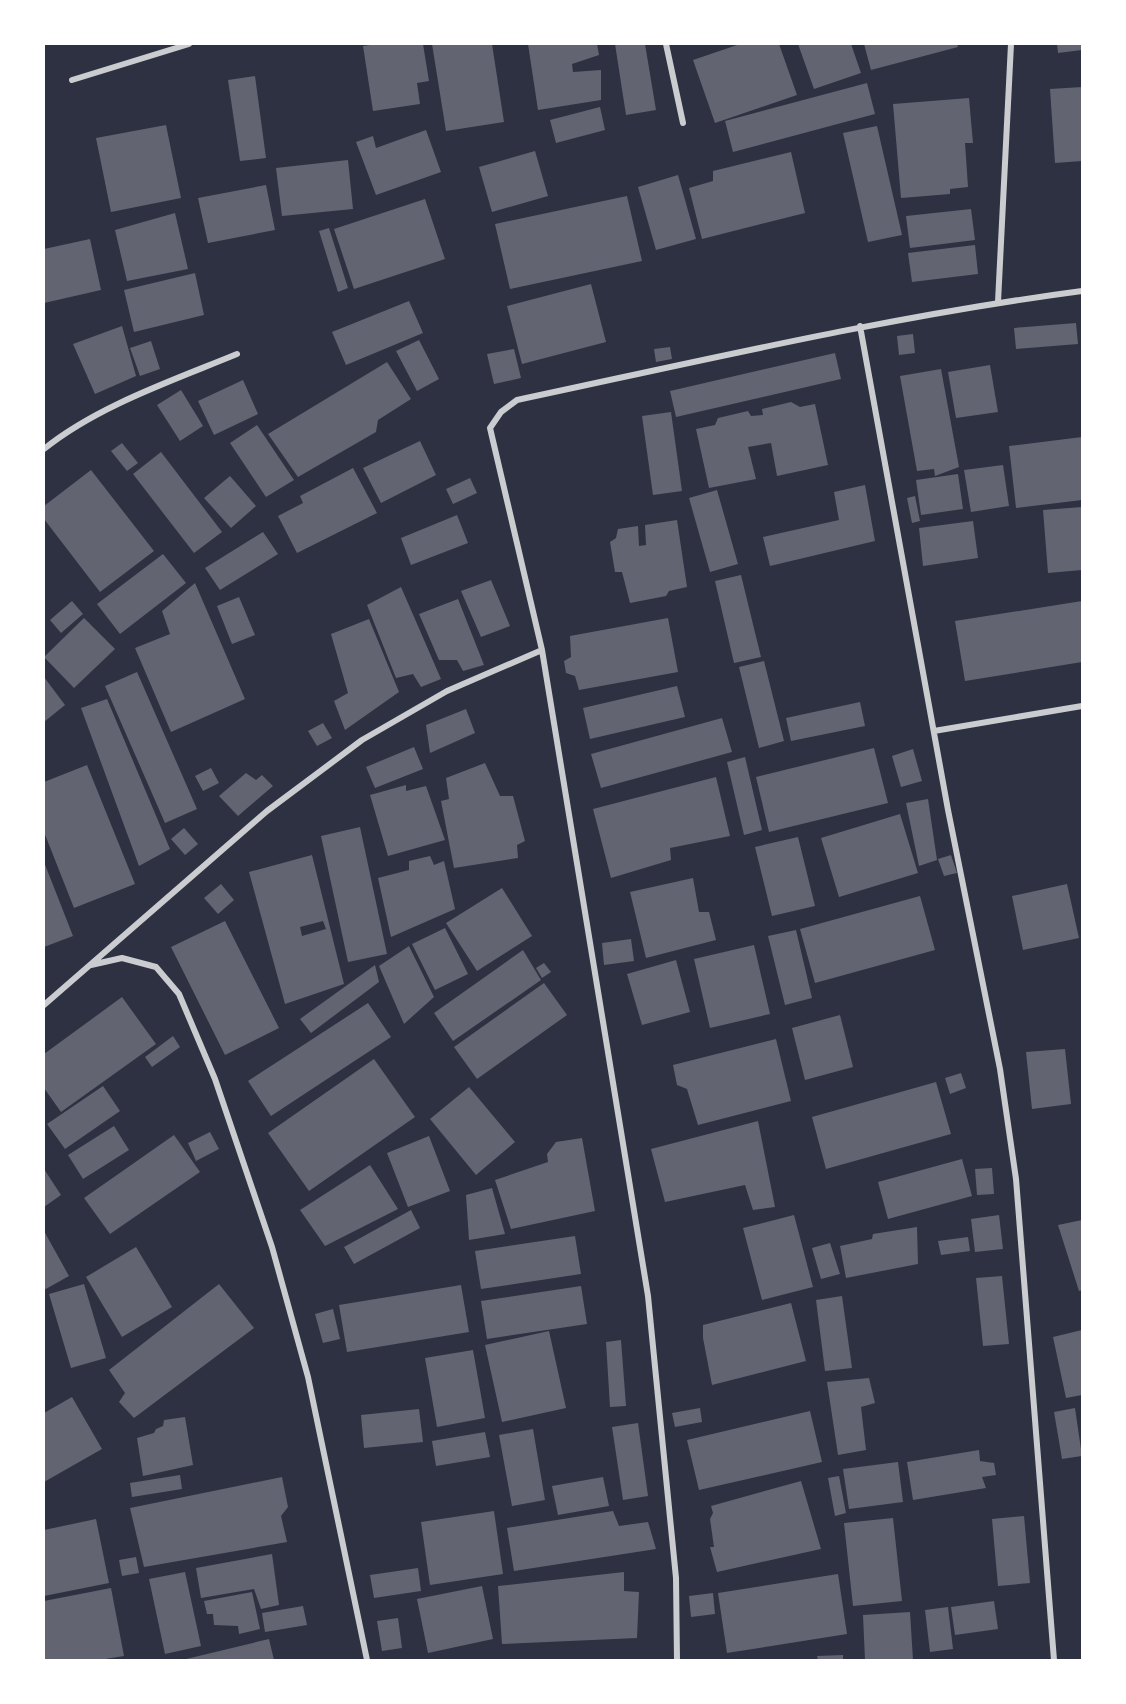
<svg xmlns="http://www.w3.org/2000/svg" width="1126" height="1704" viewBox="0 0 1126 1704" font-family="Raleway,sans-serif">
<style>
.building{fill:#626471;fill-rule:evenodd}
.lines{fill:none;stroke-linecap:round;stroke-linejoin:round}
.minor{stroke:#caccd0;stroke-width:6}
</style>
<rect width="100%" height="100%" fill="#2d3142"/>
<path class="building" d="M377,44H423L429,81L417,83L420,104L373,111L363,46Z
M432,44H492L504,122L446,131Z
M528,44H597L599,55L572,64L573,72L601,70V100L538,110Z
M615,44H645L656,110L626,115Z
M740,44H779L797,95L715,123L693,60Z
M798,44H851L861,73L814,89Z
M864,44H957L958,47L871,70Z
M1057,44H1082V50L1058,53Z
M255,76L266,158L240,161L228,80Z
M867,83L875,114L733,152L725,121Z
M1082,87V161L1055,163L1050,89Z
M969,98L973,143H965L968,187L950,189V194L901,198L893,104Z
M600,107L605,130L556,143L550,120Z
M166,125L181,198L111,212L96,138Z
M877,126L902,235L868,242L843,133Z
M426,130L441,172L376,195L356,142L373,136L376,148Z
M535,151L548,196L492,212L479,167Z
M791,152L805,213L702,239L689,188L713,181V171Z
M348,160L353,209L282,216L276,168Z
M678,175L696,239L656,250L638,187Z
M266,185L275,230L208,243L198,198Z
M627,196L642,261L510,289L495,224Z
M425,199L445,259L354,289L334,229Z
M971,209L975,240L910,248L906,216Z
M175,213L188,269L127,281L115,230Z
M329,228L348,288L338,292L319,231Z
M90,239L101,290L44,303V249Z
M975,245L978,274L912,282L908,253Z
M195,273L204,315L134,332L124,290Z
M591,284L606,342L522,364L507,306Z
M409,301L423,333L346,365L332,332Z
M1076,323L1078,344L1016,349L1014,328Z
M122,326L136,376L95,394L73,344Z
M913,334L915,353L899,355L897,336Z
M419,340L439,379L417,391L396,351Z
M151,341L160,369L140,376L130,348Z
M670,347L672,359L656,362L654,349Z
M514,349L521,378L494,384L487,354Z
M835,353L841,379L676,417L670,391Z
M387,362L411,399L378,420L376,432L298,477L268,434Z
M990,365L998,412L956,418L948,372Z
M941,369L959,467L935,476L934,469L917,471L900,376Z
M243,380L258,414L214,435L198,401Z
M181,390L203,426L180,441L157,405Z
M791,402L800,407L815,404L828,465L777,476L771,443L748,447L756,479L709,488L696,429L715,425L718,418L748,411L751,416L763,415L762,409Z
M671,412L682,491L653,495L642,416Z
M257,425L294,480L266,497L230,443Z
M1082,437V500L1016,508L1009,446Z
M420,441L436,475L381,503L363,468Z
M122,443L138,463L127,471L111,451Z
M161,452L222,532L194,553L133,474Z
M1003,465L1009,506L971,512L964,470Z
M353,468L377,513L297,553L278,516L303,503L300,496Z
M91,470L154,551L100,592L44,519V506Z
M958,474L963,509L921,515L916,480Z
M230,476L256,506L231,528L204,498Z
M470,478L477,493L453,504L446,489Z
M865,485L875,541L770,566L763,537L839,520L834,492Z
M717,490L738,564L710,572L689,498Z
M915,496L920,521L912,523L907,498Z
M1082,507V570L1048,573L1043,510Z
M457,515L468,543L411,565L401,538Z
M677,520L687,587L669,591L666,596L630,603L622,572H615L610,542L616,538L618,529L638,526L639,546L646,545L645,525Z
M973,521L978,558L923,566L919,528Z
M263,532L278,554L220,590L205,568Z
M163,554L186,583L120,634L97,604Z
M741,575L761,657L734,663L715,581Z
M491,580L510,626L481,637L461,591Z
M195,583L245,699L171,732L135,648L170,634L162,611Z
M401,587L441,679L421,687L413,674L396,678L367,605Z
M239,597L255,635L232,644L217,606Z
M458,599L484,665L463,671L457,660H439L419,614Z
M72,601L83,614L61,633L50,620Z
M1082,601V662L965,681L955,621Z
M84,618L115,649L74,688L44,657Z
M668,618L678,672L579,690L575,676L566,673L564,661L571,657L570,636Z
M369,619L399,692L345,730L334,701L348,693L331,634Z
M764,661L784,741L759,748L739,667Z
M137,672L197,809L165,823L105,686Z
M44,677L65,705L44,722Z
M677,686L685,717L590,739L583,708Z
M107,699L170,849L139,866L81,708Z
M860,702L865,726L791,741L786,718Z
M466,709L475,733L430,753L426,725Z
M722,718L732,752L601,788L591,754Z
M323,723L332,738L317,746L308,731Z
M414,747L423,769L375,788L366,767Z
M874,748L888,803L769,832L756,777Z
M913,749L922,781L901,787L892,756Z
M745,757L762,830L744,835L727,762Z
M485,763L500,796H513L525,841L517,845L518,858L454,868L441,801L449,799L446,778Z
M87,765L135,884L74,908L44,832V782Z
M211,768L219,783L203,791L195,776Z
M246,773L256,780L262,775L273,786L238,816L219,796Z
M716,777L730,836L670,848L671,860L611,878L593,809Z
M406,785V791L426,786L445,840L388,856L370,795Z
M928,799L937,860L919,866L906,803Z
M900,814L918,873L839,897L821,838Z
M360,827L387,954L348,962L321,836Z
M184,828L198,844L185,855L171,839Z
M798,837L815,906L772,916L755,847Z
M312,855L344,984L285,1004L249,872ZM323,921L326,929L302,936L300,927Z
M951,855L957,873L944,876L938,859Z
M430,856L434,865L444,861L455,909L391,937L378,878L409,870V861Z
M44,862L73,936L44,947Z
M693,878L699,912H709L716,940L646,958L630,892Z
M221,884L234,900L218,914L204,898Z
M1067,884L1079,938L1023,950L1012,896Z
M502,888L532,936L477,971L446,923Z
M920,896L935,950L815,983L800,929Z
M225,921L279,1028L225,1055L171,947Z
M445,928L468,974L435,990L412,944Z
M796,930L812,998L785,1005L768,936Z
M631,939L634,961L604,965L602,943Z
M754,945L770,1014L710,1028L694,959Z
M409,946L434,997L404,1024L379,966Z
M523,950L541,980L453,1041L434,1013Z
M676,960L690,1012L642,1025L627,974Z
M544,963L551,972L542,978L536,968Z
M375,965L379,982L311,1033L300,1019Z
M544,983L567,1015L477,1079L454,1047Z
M122,997L156,1044L61,1112L44,1088V1054Z
M368,1003L391,1037L271,1116L248,1081Z
M840,1015L853,1067L805,1080L792,1028Z
M173,1036L180,1047L152,1067L145,1057Z
M776,1039L791,1101L698,1125L687,1089L677,1085L673,1065Z
M1065,1049L1071,1104L1032,1109L1026,1052Z
M374,1059L415,1117L309,1191L268,1133Z
M961,1073L966,1088L950,1094L945,1078Z
M936,1082L951,1134L826,1169L812,1117Z
M103,1086L120,1111L65,1149L47,1124Z
M469,1087L515,1142L476,1175L430,1119Z
M758,1121L775,1207L753,1210L745,1185L665,1202L651,1149Z
M114,1126L129,1150L83,1179L68,1155Z
M210,1132L219,1149L196,1161L188,1143Z
M174,1135L200,1172L110,1234L84,1198Z
M429,1136L450,1191L408,1207L387,1153Z
M582,1138L595,1211L511,1229L495,1180L548,1162L547,1154L556,1142Z
M962,1159L972,1196L888,1219L878,1182Z
M370,1165L398,1209L325,1246L300,1210Z
M992,1168L994,1194L977,1195L975,1169Z
M44,1169L61,1195L44,1207Z
M492,1188L505,1234L469,1240L466,1195Z
M411,1210L420,1228L354,1264L344,1247Z
M794,1215L813,1287L762,1300L743,1228Z
M999,1215L1003,1249L975,1252L971,1219Z
M1082,1220V1290L1079,1291L1058,1225Z
M917,1227L918,1264L846,1278L840,1246L872,1239L873,1234Z
M44,1231L69,1276L44,1290Z
M575,1236L581,1274L481,1289L475,1251Z
M968,1237L970,1251L941,1255L938,1241Z
M830,1243L840,1274L821,1279L812,1248Z
M136,1247L172,1307L122,1337L86,1277Z
M1002,1276L1009,1344L983,1346L976,1278Z
M84,1284L106,1358L71,1368L49,1294Z
M219,1284L254,1328L134,1418L119,1402L125,1393L109,1370Z
M461,1285L469,1332L347,1352L339,1305Z
M581,1286L587,1324L487,1339L481,1301Z
M842,1296L852,1368L825,1371L816,1300Z
M791,1303L806,1361L712,1385L703,1338V1325Z
M333,1309L340,1339L323,1343L315,1314Z
M1082,1330V1395L1066,1398L1053,1337Z
M549,1331L566,1408L502,1422L485,1345Z
M621,1340L626,1406L610,1407L606,1342Z
M473,1350L485,1418L437,1427L425,1358Z
M869,1378L875,1403L861,1407L866,1450L838,1455L827,1382Z
M72,1397L102,1449L44,1482V1413Z
M700,1408L702,1422L675,1427L672,1413Z
M1075,1408L1082,1456L1062,1459L1054,1412Z
M419,1409L423,1442L364,1448L361,1415Z
M810,1411L822,1462L699,1490L687,1440Z
M185,1417L193,1465L143,1476L137,1438L154,1433L156,1429L163,1426L164,1420Z
M638,1423L648,1496L623,1500L612,1427Z
M533,1429L545,1500L512,1506L499,1435Z
M485,1432L490,1457L436,1466L432,1441Z
M979,1450L980,1461L994,1463L996,1475L982,1477L986,1488L913,1500L907,1462Z
M898,1462L903,1502L849,1509L843,1469Z
M180,1475L182,1489L132,1497L130,1483Z
M839,1476L846,1513L835,1516L828,1478Z
M282,1477L288,1507L281,1516L287,1542L144,1567L130,1508Z
M603,1477L609,1506L558,1515L552,1486Z
M801,1481L821,1549L717,1572L710,1547H714L710,1519L713,1513L711,1506Z
M494,1511L503,1574L430,1585L421,1522Z
M613,1511L619,1526L648,1522L656,1549L514,1571L507,1528Z
M1024,1516L1030,1583L998,1586L992,1519Z
M893,1518L902,1601L853,1606L844,1523Z
M96,1519L109,1583L44,1596V1530Z
M272,1554L279,1605L261,1609L254,1589L201,1598L196,1568Z
M136,1557L139,1573L122,1576L119,1560Z
M418,1568L421,1591L374,1598L370,1575Z
M185,1572L201,1646L165,1654L149,1579Z
M624,1572V1591L639,1592L637,1638L502,1644L498,1586Z
M838,1574L847,1634L727,1653L718,1593Z
M482,1586L493,1639L428,1653L417,1599Z
M111,1588L124,1656L99,1660H44V1601Z
M252,1592L260,1629L239,1634L238,1626L214,1625L213,1614H207L204,1601Z
M713,1593L715,1614L691,1617L689,1596Z
M994,1601L998,1629L955,1635L951,1607Z
M303,1606L307,1625L265,1632L262,1613Z
M948,1607L953,1649L930,1652L925,1610Z
M910,1612L913,1660H865L863,1615Z
M398,1618L402,1648L382,1651L377,1621Z
M269,1639L274,1660H182Z
M843,1655V1660H818L817,1656Z"/>
<g class="lines">
<path class="minor" d="M666,44L683,123
M72,80L189,44
M998,302L1011,44
M860,326L948,810L1000,1069L1016,1179L1054,1660
M44,449C97,406 174,380 237,354
M934,731L1082,706
M91,965L122,958L156,967L179,994L215,1079L272,1247L308,1377L367,1660
M44,1005L267,811L362,740L447,691L542,650
M677,1660L676,1578L648,1296L542,650L490,428L501,412L517,400C705,360 892,316 1082,291"/>
</g>
<rect width="1126" height="1704" fill="none" stroke="#ffffff" stroke-width="90"/>
</svg>
